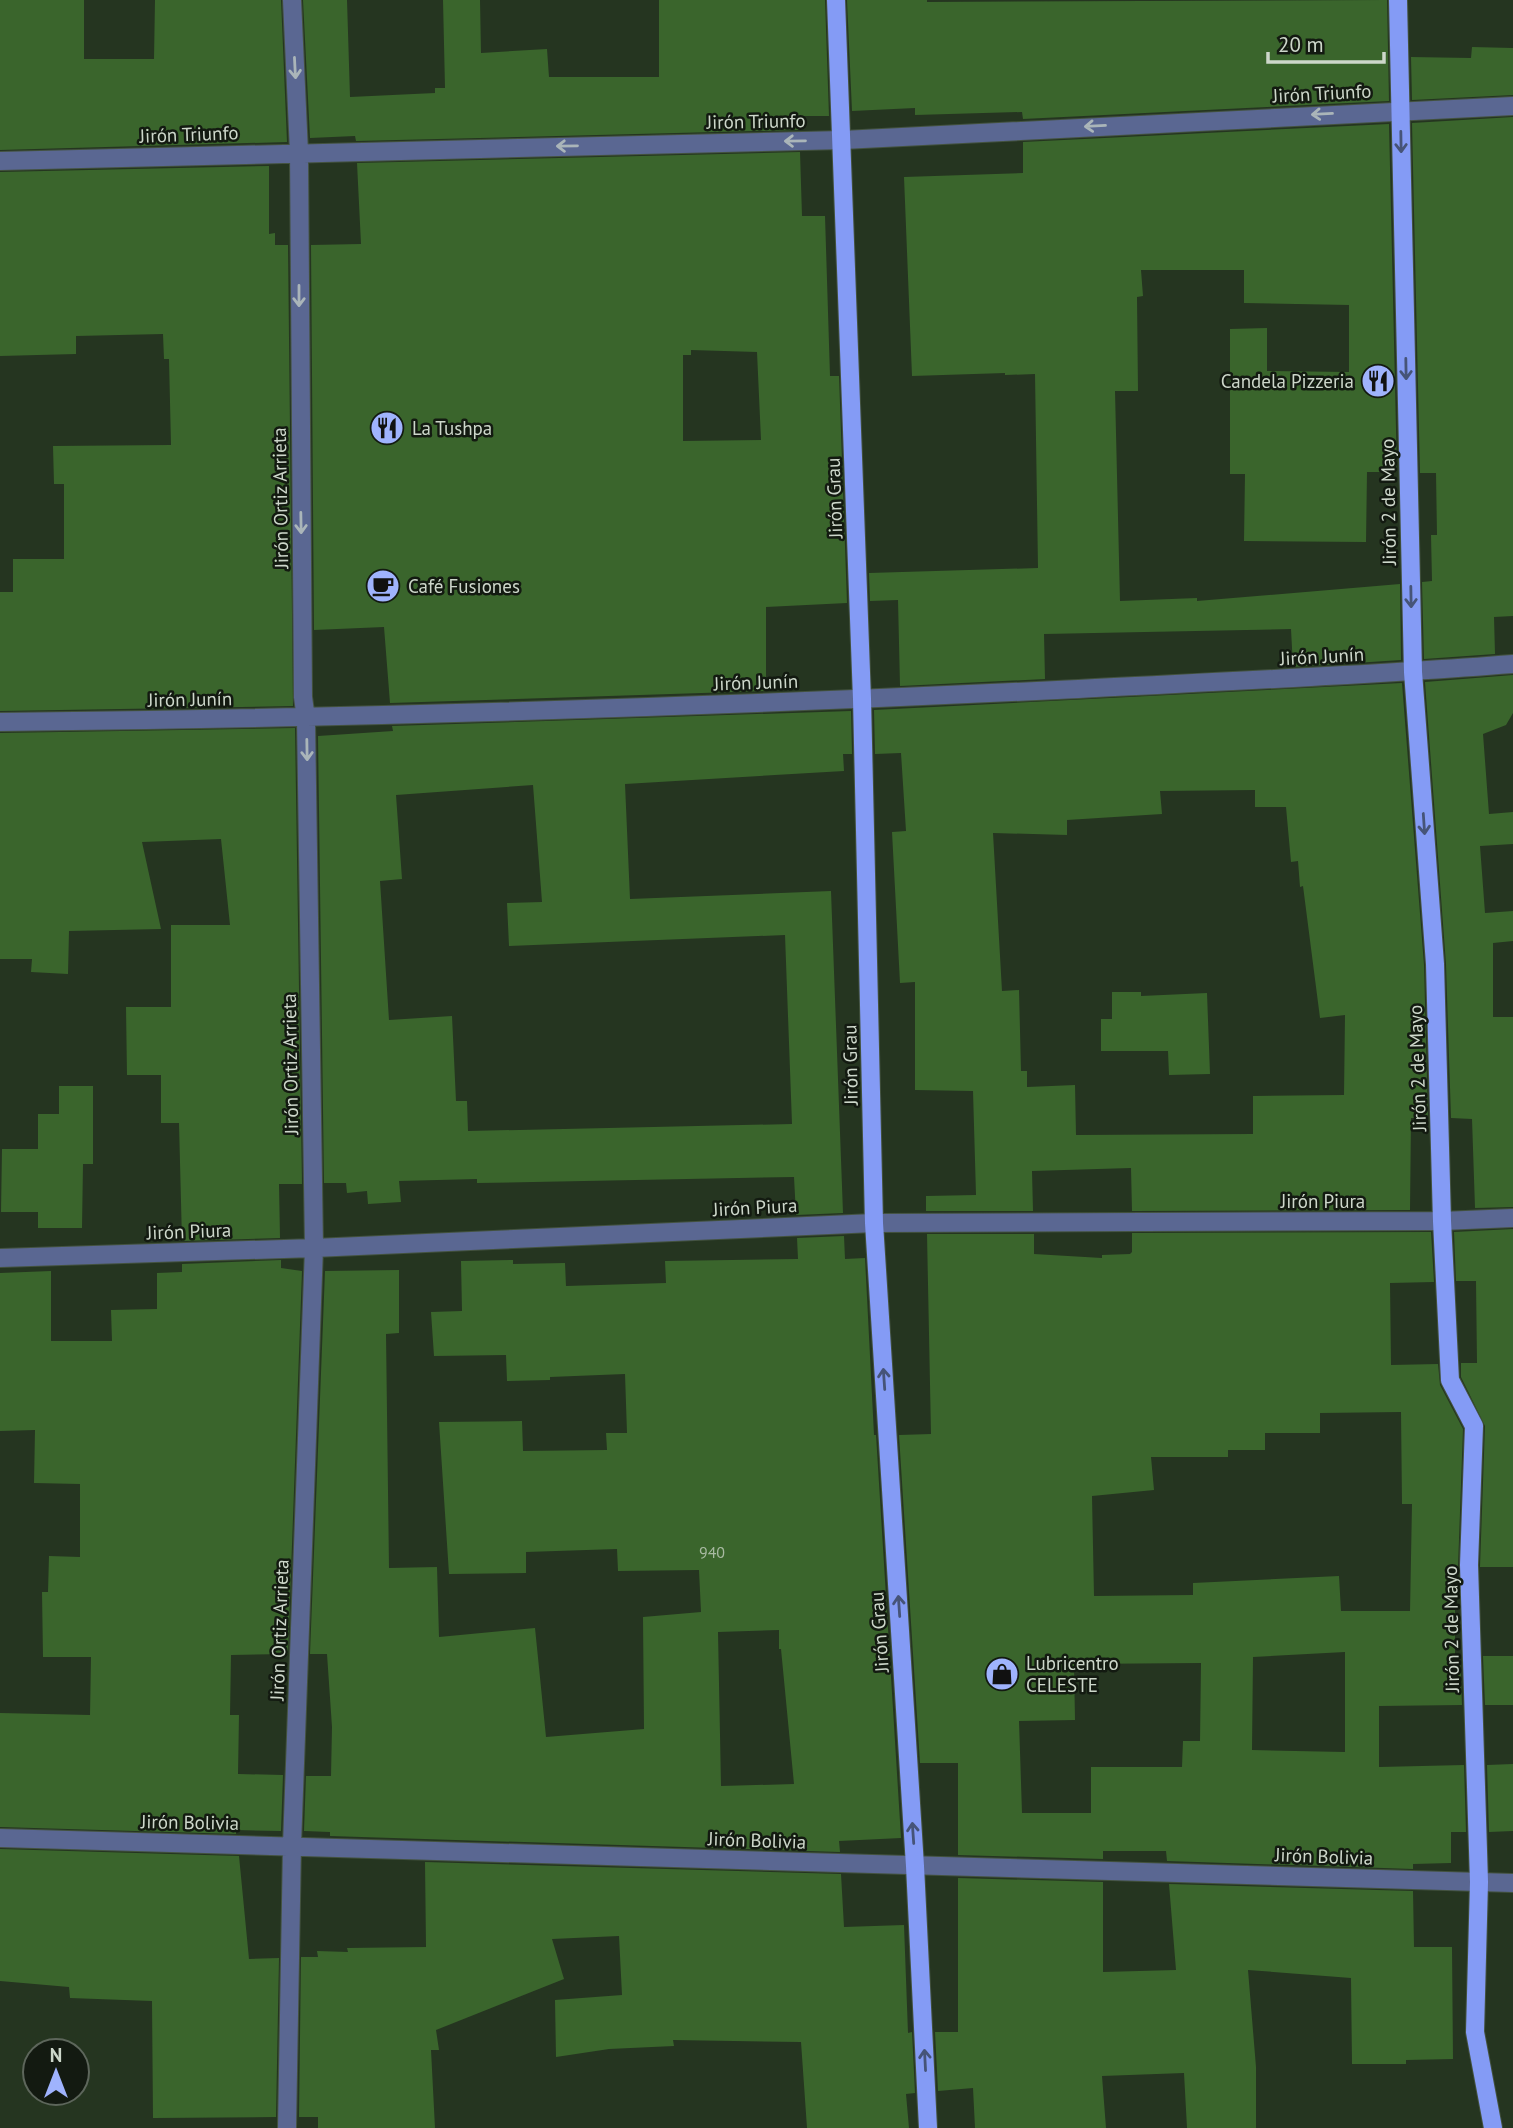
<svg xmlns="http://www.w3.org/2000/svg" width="1513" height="2128" viewBox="0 0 1513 2128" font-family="'PT Sans',sans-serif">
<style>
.building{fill:#3a652c;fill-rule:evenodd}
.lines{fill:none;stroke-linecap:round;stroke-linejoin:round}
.minor-casing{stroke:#43523f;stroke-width:20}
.major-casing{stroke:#43523f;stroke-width:20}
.minor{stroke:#5a6792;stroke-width:18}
.major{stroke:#849bf5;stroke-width:18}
.oneway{stroke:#aab5b9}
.oneway2{stroke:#465478}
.labels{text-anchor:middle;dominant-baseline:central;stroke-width:5;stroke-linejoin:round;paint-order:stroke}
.number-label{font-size:16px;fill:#a8baa2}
.street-label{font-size:19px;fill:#cdd7ca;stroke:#131a11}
.poi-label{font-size:19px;fill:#cdd7ca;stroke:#131a11;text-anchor:start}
</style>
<rect width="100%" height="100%" fill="#253520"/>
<path class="building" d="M0,0H84V59H154L155,0H281L287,142L0,150Z
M303,0H347L350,97L435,93V88H445L443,0H480L481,53L547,49L549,77H659V0H825L829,116H799V130L356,141L355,136L310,138Z
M847,0H927V2L1387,0L1389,101L1023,119L1022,112L915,115V108L852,111Z
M1472,47L1513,48V95L1412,100L1411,57L1471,58Z
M1513,117V616L1494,617L1495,654L1424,659L1422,582L1432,581L1431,535H1437L1436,473H1420L1412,123Z
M1389,124L1397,472H1367L1366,542L1244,541L1245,474H1230V329L1267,328V371L1349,372V305L1244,303V270H1141L1143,296L1137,297L1138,391H1115L1120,601L1197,598V601L1400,584L1401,660L1293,667L1291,629L1044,634L1045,679L900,686L898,600L870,601L869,573L1038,568L1035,374L1005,375V373L912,376L904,177L1023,173V142Z
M800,152L802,216H825L830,376H839L847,603L766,607V691L390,703L384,627L314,630L311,245L361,244L357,163ZM691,350L757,352L761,440L683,441V355H691Z
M269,166V234L275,233V245H288L293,706L0,711V592H13V559H64V484H54L53,446L171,445L169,359H164L163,334L76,336V354L0,356V172Z
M1513,675V713L1506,725L1483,734L1489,814L1513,812V844L1480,846L1485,913L1513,911V941L1493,943V1017H1513V1207L1475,1208L1472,1119L1451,1118L1446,964L1425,682Z
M1402,683L1424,965L1428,1118H1411L1410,1210L1132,1211L1131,1168L1032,1171L1033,1211H926V1196L976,1195L973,1091L915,1090V982L900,983L892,832L906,831L901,753L875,754L874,710ZM1255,790V807H1286L1291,862L1298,861L1300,887L1303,886L1320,1018L1345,1015L1344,1095L1253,1096V1134L1076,1135L1075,1085L1027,1087V1071H1021L1019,990L1002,991L993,833L1067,835V820L1162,814L1160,791Z
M851,711L852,754H843L844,771L625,784L630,899L831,891L843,1213L796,1215L794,1177L477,1183V1179L399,1181L401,1202L368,1204L367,1191L347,1193L346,1183H324L318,736L393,731L392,726ZM533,785L542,902L507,903L509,946L785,935L792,1124L468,1131L467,1101H456L452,1016L389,1020L380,881L402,879L396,795Z
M295,728L302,1184H279L280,1238L182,1241L179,1123H161V1075H127L126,1007H171V925H230L221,839L142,842L161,929L69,931L68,974L31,972L32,959H0V733Z
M1112,992H1141V996L1207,993L1210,1074L1169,1075L1168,1051H1101V1019H1112Z
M59,1086H93V1164H83L82,1228H38V1212H1L2,1149H38V1114H59Z
M1513,1229V1567H1480L1485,1426L1461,1377V1363H1477L1476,1281H1456L1454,1232Z
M1431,1232L1434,1282L1390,1283L1391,1365L1438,1364L1440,1385L1463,1429L1458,1567H1455V1656H1460L1462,1705L1379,1706V1767L1464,1765L1466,1832H1451V1863L1413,1864V1869L1167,1861L1166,1851H1103V1859L958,1855V1763H920L899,1435L931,1434L927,1234H1034V1254L1102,1258V1255L1130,1254L1132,1252V1233ZM1401,1412L1402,1504H1412L1410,1611H1341L1339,1576L1193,1583V1595L1094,1596L1092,1496L1154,1490L1151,1457H1228V1450H1265V1433H1320V1413ZM1345,1652V1752L1252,1750L1253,1657ZM1201,1663L1200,1741H1183L1182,1767H1091V1813H1022L1019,1721L1075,1720L1074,1664Z
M844,1236L845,1259L865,1258L874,1435H876L901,1838L839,1841L840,1852L330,1836V1832L304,1831L306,1776H331L332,1727L327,1654H310L325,1271L399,1270V1333L386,1334L389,1568L437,1567L439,1637L535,1628L546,1737L644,1729L643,1617L701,1612L699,1570L618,1571L617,1549L526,1552V1573L449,1574L439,1422L522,1421L523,1451L607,1450L606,1433H627L625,1374L550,1377V1380L507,1381L506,1355L434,1356L431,1312L462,1311L461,1261L513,1260V1264L565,1263L566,1286L666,1283L665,1261L798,1259L797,1238ZM779,1630V1649H781L794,1784L721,1786L718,1632Z
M281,1260V1268L302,1271L288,1654L231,1655L230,1715H239L238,1774L283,1775L281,1831L236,1830V1834L0,1827V1713L90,1715L91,1657H43L42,1592H48L49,1556L80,1557V1484L34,1483L35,1430L0,1431V1273L51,1271V1341H112L111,1310L157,1309V1273L182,1272V1264Z
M1483,1656H1513V1705H1485Z
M1513,1764V1831L1489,1832L1487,1765Z
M0,1849L239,1856L249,1959L279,1958L276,2117L153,2118L152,2001L70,1998L69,1987L0,1981Z
M425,1862L841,1874L844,1927L904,1925L908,2033L912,2032L915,2093L906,2094L909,2128H807L801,2042L673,2040L674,2046L609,2049L556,2057L555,2000L622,1995L619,1936L552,1939L564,1979L436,2030L439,2050H431L435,2128H318V2117H299L301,1957H318L317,1951L348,1952L347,1948L426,1947Z
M958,1878L1103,1882V1972L1176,1970L1169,1884L1413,1891L1414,1947H1452L1453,2059L1406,2060V2064H1352L1351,1978L1248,1970L1256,2067V2128H1187L1184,2073L1102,2076L1106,2128H975L973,2088L938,2091L935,2032H958Z"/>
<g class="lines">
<defs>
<path id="minor" d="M0,161L843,140L1513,106
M0,722C353,718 705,707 1057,690C1209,682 1361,676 1513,664
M0,1258L314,1248L874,1223L1442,1221L1513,1218
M0,1838L1513,1883
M287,2128L292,1845L314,1248L306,719L303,697L299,152L292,0"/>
<path id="major" d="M836,0L862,699L874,1223L915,1866L928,2128
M1398,0L1413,672L1435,964L1442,1221L1450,1380L1474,1426L1469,1565L1479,1882L1475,2032L1493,2128"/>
</defs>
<use href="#minor" class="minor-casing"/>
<use href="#major" class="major-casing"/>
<use href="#minor" class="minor"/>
<use href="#major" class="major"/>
</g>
<defs><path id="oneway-shaft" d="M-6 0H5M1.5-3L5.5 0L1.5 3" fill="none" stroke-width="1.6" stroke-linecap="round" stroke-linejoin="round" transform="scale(1.75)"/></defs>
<g class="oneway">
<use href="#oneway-shaft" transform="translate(295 68) rotate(87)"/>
<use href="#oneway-shaft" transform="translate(1322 114) rotate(177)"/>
<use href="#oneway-shaft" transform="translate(1095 126) rotate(177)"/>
<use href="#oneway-shaft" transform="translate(795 141) rotate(179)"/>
<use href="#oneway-shaft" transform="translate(567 146) rotate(179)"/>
<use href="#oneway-shaft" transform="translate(299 296) rotate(90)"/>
<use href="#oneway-shaft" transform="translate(301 523) rotate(89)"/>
<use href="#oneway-shaft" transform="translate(307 750) rotate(89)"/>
</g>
<g class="oneway2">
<use href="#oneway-shaft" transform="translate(1401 142) rotate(89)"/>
<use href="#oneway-shaft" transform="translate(1406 369) rotate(89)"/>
<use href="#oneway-shaft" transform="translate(1411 597) rotate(89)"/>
<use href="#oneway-shaft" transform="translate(1424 824) rotate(86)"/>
<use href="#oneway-shaft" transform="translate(884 1379) rotate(-94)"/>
<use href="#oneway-shaft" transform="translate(899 1606) rotate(-94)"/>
<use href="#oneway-shaft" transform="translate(913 1833) rotate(-94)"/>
<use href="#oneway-shaft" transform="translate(925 2060) rotate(-93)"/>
</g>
<defs>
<symbol id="restaurant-disc" viewBox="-11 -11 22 22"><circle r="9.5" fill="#9fb3fd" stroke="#131a11"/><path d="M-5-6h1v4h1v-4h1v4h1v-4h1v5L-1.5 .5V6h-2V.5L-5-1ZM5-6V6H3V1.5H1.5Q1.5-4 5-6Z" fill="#111"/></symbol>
<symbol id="cafe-disc" viewBox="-11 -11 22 22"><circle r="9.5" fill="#9fb3fd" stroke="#131a11"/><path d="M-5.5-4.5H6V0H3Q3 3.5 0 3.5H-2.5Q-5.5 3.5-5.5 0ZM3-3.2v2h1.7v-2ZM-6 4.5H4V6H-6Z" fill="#111"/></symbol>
<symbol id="shop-disc" viewBox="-11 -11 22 22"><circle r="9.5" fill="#9fb3fd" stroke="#131a11"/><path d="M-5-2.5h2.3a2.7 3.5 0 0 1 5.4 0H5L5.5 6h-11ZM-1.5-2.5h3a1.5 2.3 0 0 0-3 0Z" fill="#111"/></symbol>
</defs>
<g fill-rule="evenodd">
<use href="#restaurant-disc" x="1359" y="362" width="38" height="38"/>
<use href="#restaurant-disc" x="368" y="409" width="38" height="38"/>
<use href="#cafe-disc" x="364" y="567" width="38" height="38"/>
<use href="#shop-disc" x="983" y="1655" width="38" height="38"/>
</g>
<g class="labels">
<g class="number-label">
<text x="712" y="1552">940</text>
</g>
<g class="street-label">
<text transform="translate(1322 93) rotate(-3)">Jirón Triunfo</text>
<text transform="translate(756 121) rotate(-1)">Jirón Triunfo</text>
<text transform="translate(189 134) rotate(-2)">Jirón Triunfo</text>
<text transform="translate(280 498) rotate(-91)">Jirón Ortiz Arrieta</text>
<text transform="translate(834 498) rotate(-92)">Jirón Grau</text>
<text transform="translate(1388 502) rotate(-91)">Jirón 2 de Mayo</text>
<text transform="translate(1322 656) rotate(-3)">Jirón Junín</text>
<text transform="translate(756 682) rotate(-2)">Jirón Junín</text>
<text transform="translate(190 699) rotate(-1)">Jirón Junín</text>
<text transform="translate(290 1064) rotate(-91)">Jirón Ortiz Arrieta</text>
<text transform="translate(850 1065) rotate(-91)">Jirón Grau</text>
<text transform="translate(1417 1068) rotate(-92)">Jirón 2 de Mayo</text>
<text x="1323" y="1201">Jirón Piura</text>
<text transform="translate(755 1207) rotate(-3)">Jirón Piura</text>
<text transform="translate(189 1231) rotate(-2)">Jirón Piura</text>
<text transform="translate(1451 1629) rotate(-91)">Jirón 2 de Mayo</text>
<text transform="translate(279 1630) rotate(-88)">Jirón Ortiz Arrieta</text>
<text transform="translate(879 1632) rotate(-94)">Jirón Grau</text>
<text transform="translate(190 1822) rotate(1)">Jirón Bolivia</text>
<text transform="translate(757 1840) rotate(2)">Jirón Bolivia</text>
<text transform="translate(1324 1856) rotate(2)">Jirón Bolivia</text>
</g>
<g class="poi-label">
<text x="1354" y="381" text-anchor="end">Candela Pizzeria</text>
<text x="412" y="428">La Tushpa</text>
<text x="408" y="586">Café Fusiones</text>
<text x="1026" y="1663">Lubricentro<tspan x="1026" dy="22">CELESTE</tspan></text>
</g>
</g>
<g transform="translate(56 2072)"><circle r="33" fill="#131a11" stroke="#5d665b" stroke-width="2"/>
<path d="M0-5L12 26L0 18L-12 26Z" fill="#9fb3fd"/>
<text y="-10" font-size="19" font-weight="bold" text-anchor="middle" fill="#cdd7ca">N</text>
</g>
<path d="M1268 52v10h116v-10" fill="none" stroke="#cdd7ca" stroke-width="3.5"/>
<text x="1278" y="52" font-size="21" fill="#cdd7ca" stroke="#131a11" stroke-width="5" paint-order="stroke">20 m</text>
</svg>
